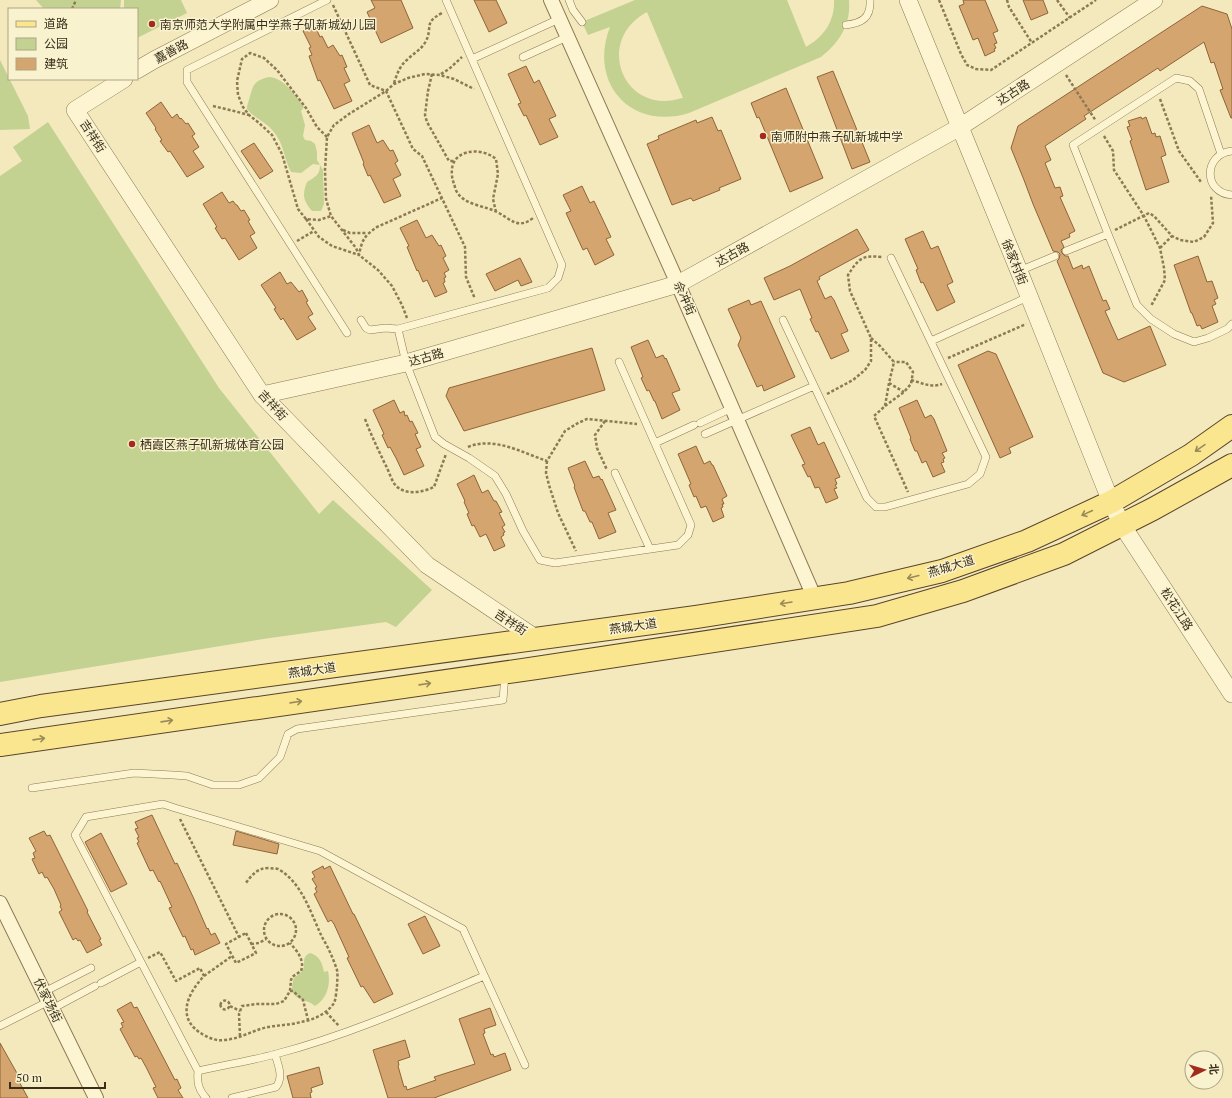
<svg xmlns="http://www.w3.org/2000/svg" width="1232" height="1098" viewBox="0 0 1232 1098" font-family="'PT Serif','Noto Sans SC',serif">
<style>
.green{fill:#c3d290;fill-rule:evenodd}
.building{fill:#d5a56f;stroke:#8f6437}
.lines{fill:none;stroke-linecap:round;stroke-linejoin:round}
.service-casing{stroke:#8d7954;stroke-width:8}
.minor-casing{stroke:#8d7954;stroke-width:16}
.tertiary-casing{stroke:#8d7954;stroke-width:18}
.primary-casing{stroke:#5a4529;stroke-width:24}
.path{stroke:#8d7954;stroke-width:2.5;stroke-dasharray:3 2;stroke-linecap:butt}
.service{stroke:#fdf5d1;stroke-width:7}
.minor{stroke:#fdf5d1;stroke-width:14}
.tertiary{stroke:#fdf5d1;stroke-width:17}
.primary{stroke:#fbe690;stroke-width:22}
.oneway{stroke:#9a8a56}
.poi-dot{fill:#a32b1d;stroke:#f9f2ce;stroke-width:1.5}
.labels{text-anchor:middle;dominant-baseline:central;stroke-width:3;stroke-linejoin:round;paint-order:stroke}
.poi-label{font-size:12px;fill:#3a2e1b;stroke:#f9f2ce;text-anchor:start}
.street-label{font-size:12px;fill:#3a2e1b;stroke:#f9f2ce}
</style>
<rect width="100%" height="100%" fill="#f3e9bd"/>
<path class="green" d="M36,0H121L120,9H44Z
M124,0H181L187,13L137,38V9H124Z
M635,0H787L806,47C824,37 835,21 834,0H849C851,24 840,42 821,57L689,113C631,131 588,83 610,27L588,35L582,22ZM647,12L683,98H682C624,117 593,41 647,12Z
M0,60L28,116L30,129L0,130Z
M270,77C285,79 295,95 304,107L301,111L305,125L303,136L305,140L311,141L315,144L317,152V160L323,170L324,204L321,211H312C303,200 302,195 307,182C315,177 320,175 320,165L313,164L301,173L291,172C284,159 284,143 273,131C266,122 254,118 247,109C247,104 249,101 250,96C251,94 251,92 252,90C254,81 263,78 270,77Z
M48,122L219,388L319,514L333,500L432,590L396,627L386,622L270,638L0,682V176L22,161L13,147Z
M310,953C320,956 322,963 324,972L328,971C331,984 327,999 315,1006C305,997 286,1002 294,978C296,976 300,974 302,971C307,965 300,957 310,953Z"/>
<path class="building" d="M371,0H401L413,28L381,43L367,12L375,8Z
M474,0H496L507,23L489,32Z
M963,0H985L998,31L993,33L997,43L994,44L996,48L994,49L995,51L985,56L978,38L973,40L959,6L964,4Z
M1023,0H1043L1048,13L1031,20Z
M1202,6L1227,14L1232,29V118H1231L1220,90L1223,89L1214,62L1211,63L1204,42L1160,71L1158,68L1084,116L1086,119L1045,146L1051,160L1045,163L1055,188L1060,187L1063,196L1060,197L1075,231L1069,234L1070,237L1061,241L1064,247L1061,250L1062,253L1065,256H1068L1073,269L1082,265L1083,269L1089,266L1103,301L1106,300L1110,309L1105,311L1118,340L1150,326L1166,365L1124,382L1103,373L1057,261L1059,259L1060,254L1058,252L1053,251L1033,204L1024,180L1011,148L1018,126Z
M315,26L320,37L322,36L328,48L333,45L340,56L342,55L347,67L344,68L350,81L344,84L352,101L334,109L320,80L318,81L309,56L312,55L309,48L311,47L303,31Z
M526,66L534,83L539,80L556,116L549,119L558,137L540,145L526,115L524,116L518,104L521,103L508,74Z
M833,71L870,162L852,169L817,77Z
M786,88L823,178L790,192L759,117L757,118L751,103Z
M161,102L172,118L177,114L180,119L181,118L186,124L188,123L195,134L192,136L199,147L193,151L204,167L187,177L170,151L168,152L160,141L162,140L155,129L156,128L146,113Z
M712,117L718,131L721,130L741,179L719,188L720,190L693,201L691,198L672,205L647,144L659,139L658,136L696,120L697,123Z
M1141,117L1142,119L1146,117L1152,134L1155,133L1156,137L1160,136L1166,155L1161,157L1169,182L1146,190L1130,141L1132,140L1127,127L1130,126L1128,121Z
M369,125L377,143L383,140L390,151L393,150L398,161L395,163L401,175L393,179L401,196L384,203L370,175L368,176L363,164L364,163L352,133Z
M254,143L273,171L260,179L241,151Z
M582,186L590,203L594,201L611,237L606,239L614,255L595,265L587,248L583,250L566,213L571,211L563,195Z
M222,192L229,203L233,201L236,205H237L241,211L244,210L250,220L248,221L255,233L250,236L257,248L239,260L225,238L222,239L215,228L217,227L203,204Z
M417,220L426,238L432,235L439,246L441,245L446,256L443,258L449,270L444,273L446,277L444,278L445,282L443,283L447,292L435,297L427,280L423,282L418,270L417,271L407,247L409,246L400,228Z
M857,229L869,250L819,277L820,279L817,281L825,299L831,296L834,300L848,331L841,334L849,351L831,359L818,331L816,332L810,319L812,318L800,289L774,300L764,278L790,266Z
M923,231L931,249L938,246L953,282L947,285L955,302L937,311L923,282L921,283L916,270L918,269L905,239Z
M1198,256L1207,282L1212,281L1218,298L1214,300L1216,304L1212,306L1218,322L1202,329L1200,325L1197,326L1192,313H1191L1174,265Z
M520,258L532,282L521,286L518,280L495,291L486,274Z
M280,272L287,284L291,282L299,292L302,290L308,301L306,302L313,314L308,317L316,329L297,340L283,318L281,320L274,309L276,308L261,285Z
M749,300L751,305L761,301L795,377L764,391L762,385L757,387L738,345L741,338L728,309Z
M648,340L656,358L663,355L665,359L666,358L680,390L672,393L680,410L662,419L655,401H654L649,390L647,391L641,378L643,377L631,347Z
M592,348L605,390L464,431L446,396L449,388Z
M988,351L996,354L1033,437L1009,448L1011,453L1000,458L958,365Z
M394,400L400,413L404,411L405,416L407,415L410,422L412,421L418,433L415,434L421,447L416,449L424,466L404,475L396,458L390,447L388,448L382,435L384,434L373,410Z
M917,400L925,418L931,415L934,419L947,451L942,453L945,458L943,459L944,462L941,463L945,472L933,477L926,461L922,463L917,451H915L910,439L911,438L899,408Z
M810,427L818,445L824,442L840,477L835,479L837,484L835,485L837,488L834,489L838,498L826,503L819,487L815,488L810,476L808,477L802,465L805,464L791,435Z
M696,446L704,464L710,461L712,465H713L727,496L722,499L724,504H722L723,507L721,508L724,517L713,522L706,506L701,508L696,496L694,497L689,485L691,484L678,454Z
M585,461L593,478L599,476L601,480L602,479L616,510L608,513L616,532L599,539L592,522H590L585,511H583L574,487L575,486L568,468Z
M474,475L482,493L488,490L494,501H496L502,512L499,513L505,525L502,527L505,532L503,533L504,535L501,537L505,546L494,551L486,534L480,537L474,525L472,526L467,514L469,513L464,502L465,501L457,484Z
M152,815L175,864L177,863L194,899L207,929L208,928L211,935L215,933L220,943L195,955L193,949L191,950L185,936L183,937L169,908L172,907L160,881L159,882L153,870L150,871L137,843L139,842L137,838L139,837L135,829L138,828L135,822Z
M44,831L47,836L50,835L88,911L87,912L101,939L99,940L102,945L87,953L80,940L78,941L76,938L73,940L59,912L62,910L60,906L61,905L54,889L47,877L45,878L42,872L39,874L32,859L35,858L33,853L36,851L29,838Z
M236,831L279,844L277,854L233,845Z
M101,833L127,884L111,892L85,842Z
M323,866L324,869L330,866L353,914H354L393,994L374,1003L363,986L361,987L347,958L349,957L334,924L331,920L328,922L314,894L317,892L315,888L317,887L312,879L315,877L312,872Z
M425,916L440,946L423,954L408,924Z
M131,1002L134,1008L137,1007L175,1080L177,1079L181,1088L178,1090L183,1098H158L153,1088L156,1087L146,1067L141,1058L139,1059L137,1056L135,1057L120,1029L123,1027L121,1023L124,1022L117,1010Z
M490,1008L496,1025L484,1029L485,1033L483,1034L491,1055L493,1054L494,1057L505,1053L511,1070L434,1098H388L373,1050L405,1040L410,1057L398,1061L399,1065L398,1066L404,1087L406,1086L407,1090L436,1080L434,1077L475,1064L459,1019Z
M0,1043L18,1075L16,1076L28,1098H0Z
M319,1067L323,1084L311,1088L312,1092L310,1093L311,1098H293L287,1076Z"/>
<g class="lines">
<defs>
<path id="service" d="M327,0L187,70V82L347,333
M569,0L573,10L582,22
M846,25C862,23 871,18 870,0
M523,57L567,37
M472,59L559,19
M1232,151C1203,154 1203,193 1232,195
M1108,234L1137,305L1151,319L1174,334L1194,342L1208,338L1227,329L1232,324
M1066,251L1108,234L1073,145L1176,78L1190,81L1199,89L1221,154
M1019,271L1055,256
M361,320L366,328L370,330L385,328L398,329L406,363L435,437L444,444L469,458L495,476L506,494L523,531L540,560L555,563L678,545L688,535L691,525L619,362
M783,320L867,498L876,507H885L968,484L980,474L986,457L891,258
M398,329L548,288L558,278L562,265L446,0
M931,341L1028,297
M700,423L732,408
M705,434L814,386
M655,443L694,425
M615,473L650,549
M32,788L134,773L173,775L187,776L213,785H239L259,778L280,757L288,734L297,729L503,700L505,674
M141,962L75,835L86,817L163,804L175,808L320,851L463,929L525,1065
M101,983L141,962L198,1071C224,1065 250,1061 276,1054C348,1035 416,1005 484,976
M44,992L91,968
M52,1009L95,986
M0,1026L49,1001
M198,1071C197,1082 198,1089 206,1098
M232,1098L276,1087C284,1077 278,1065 275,1054"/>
<path id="minor" d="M551,0L678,284L815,599
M0,903L96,1098"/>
<path id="tertiary" d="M908,0L1019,271L1111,502L1122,525L1232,694
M137,70L154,60L270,0
M124,79L75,110L262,395L427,565L537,639
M262,395L406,363L678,284L960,127L1154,0"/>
<path id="primary" d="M0,714L41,706L696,617L849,593L942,571L1027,541L1111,502L1191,455L1232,426
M0,745L543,667L877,616L963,591L1064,554L1153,509L1232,465"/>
</defs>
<use href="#service" class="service-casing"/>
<use href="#minor" class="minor-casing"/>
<use href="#tertiary" class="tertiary-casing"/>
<use href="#primary" class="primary-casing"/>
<path class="path" d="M939,0L961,54L967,65L976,69L991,70L1096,0
M1007,0L1009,7L1032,43
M1057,0L1070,18
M333,5L370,85L386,91L413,149L422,156L465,247L466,277L475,299
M72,9L76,0
M432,74L428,91L425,115L427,122L449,161H455
M441,74L449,69L462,57
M1066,75L1096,121
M394,83C397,74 400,65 408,59C414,53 422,49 426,41C433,27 423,23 442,13
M1160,99L1179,151L1201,182
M213,106L234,111L249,115
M1104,136L1113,151L1114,170L1144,216L1160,248L1164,268L1165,280L1151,306
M327,137L317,127L306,108L277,70L264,58L250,53L242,59L237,81L238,95L243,107L249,115L259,123L272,135L282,154L298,209L306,219L319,220L331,216
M496,212L493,199L498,174L496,159C481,146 449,149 452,175C452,178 453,181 454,184C455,186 455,190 457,192C464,205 486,206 497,212C511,219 518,230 533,218
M306,219L319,237L332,246L359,255C362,240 364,236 377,227L442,198
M343,230L350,233H367
M1115,230L1149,213L1154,216L1172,236L1180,240L1194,242L1204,237L1213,223L1211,195
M297,241L314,231
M1160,248L1172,236
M407,318L402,305L392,286L378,270L359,255L356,248L331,216L326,199L325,170L327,137L334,125L349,114L386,91L394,84L408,78L425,74L440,75L454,79L474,89
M871,338L880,346L894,362L889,383L885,406L874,416L908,492
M948,358L1026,324
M911,380C922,383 931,388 942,384
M889,383L904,392
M827,394L853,380L865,370L871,361V338L850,291L848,275C859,258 862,255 882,257
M885,406L904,392L911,384L913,372L906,362H894
M365,419C371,435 378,449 385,464C389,471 391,480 396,486C407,496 423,492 434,487L446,454
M605,421L595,435L597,448L607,470
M468,447C494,436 523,453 547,461L565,431L578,423L587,419L637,424
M547,461L546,473L549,485L558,513L576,551
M180,819L239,937
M264 930a16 16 0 1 1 32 0a16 16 0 1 1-32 0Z
M246,933L256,953L236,963L226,944Z
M251,944L259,943L266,939
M148,958L160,952L176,981L200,968L204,976C186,995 176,1020 204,1035C211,1039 217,1041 224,1040C240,1039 253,1030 268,1027C279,1025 290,1025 301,1022C313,1020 327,1014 334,1003C336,999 336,992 337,988C337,982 338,975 337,970C333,958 328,947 322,937C311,914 302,882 278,869C275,868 272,869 269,868C257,868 252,875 245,884
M204,976L232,956
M290,991H293L303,1000L308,1020
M220.5 1005a4.5 4.5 0 1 1 9 0a4.5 4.5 0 1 1-9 0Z
M230,1006L240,1011
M326,1012L339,1026
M240,1036L239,1014L242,1006L257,1004H276L284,1001L290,991L291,980L292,977L301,971C305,960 297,951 290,943"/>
<use href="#service" class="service"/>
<use href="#minor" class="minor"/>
<use href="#tertiary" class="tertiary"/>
<use href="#primary" class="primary"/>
</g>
<defs><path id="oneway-shaft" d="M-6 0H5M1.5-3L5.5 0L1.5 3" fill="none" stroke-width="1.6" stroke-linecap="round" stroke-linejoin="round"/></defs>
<g class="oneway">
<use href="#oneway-shaft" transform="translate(1200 448) rotate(145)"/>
<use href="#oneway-shaft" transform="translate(1087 513) rotate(155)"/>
<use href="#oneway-shaft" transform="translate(913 577) rotate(166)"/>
<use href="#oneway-shaft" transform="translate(786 603) rotate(171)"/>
<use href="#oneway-shaft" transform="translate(425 684) rotate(-8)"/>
<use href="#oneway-shaft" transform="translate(296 702) rotate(-8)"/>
<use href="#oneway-shaft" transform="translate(167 721) rotate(-8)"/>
<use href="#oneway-shaft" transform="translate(39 739) rotate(-8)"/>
</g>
<g class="poi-dot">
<circle cx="152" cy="24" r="4"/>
<circle cx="763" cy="136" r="4"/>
<circle cx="132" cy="444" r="4"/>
</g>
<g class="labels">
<g class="poi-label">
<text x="160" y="24">南京师范大学附属中学燕子矶新城幼儿园</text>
<text x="771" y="136">南师附中燕子矶新城中学</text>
<text x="140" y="444">栖霞区燕子矶新城体育公园</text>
</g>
<g class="street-label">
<text transform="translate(171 51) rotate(-28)">嘉善路</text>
<text transform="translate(1013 92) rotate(-33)">达古路</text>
<text transform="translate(93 136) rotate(57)">吉祥街</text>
<text transform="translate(732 254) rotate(-29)">达古路</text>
<text transform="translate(1015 262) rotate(68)">徐家村街</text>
<text transform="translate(685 298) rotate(66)">佘冲街</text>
<text transform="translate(426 357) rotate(-16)">达古路</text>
<text transform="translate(273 405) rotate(48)">吉祥街</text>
<text transform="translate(951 566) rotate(-17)">燕城大道</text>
<text transform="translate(1177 609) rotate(57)">松花江路</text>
<text transform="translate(511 622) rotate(34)">吉祥街</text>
<text transform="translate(633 626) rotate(-8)">燕城大道</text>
<text transform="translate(312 670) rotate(-8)">燕城大道</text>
<text transform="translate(48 1000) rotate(64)">伏家场街</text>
</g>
</g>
<rect x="8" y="8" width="130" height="72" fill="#f9f2ce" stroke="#ada486"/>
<rect x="16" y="21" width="20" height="6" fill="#fbe690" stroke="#ada486"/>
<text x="44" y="28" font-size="12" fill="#3a2e1b">道路</text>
<rect x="16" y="38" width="20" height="12" fill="#c3d290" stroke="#ada486"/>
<text x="44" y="48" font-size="12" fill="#3a2e1b">公园</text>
<rect x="16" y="58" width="20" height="12" fill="#d5a56f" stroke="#ada486"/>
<text x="44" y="68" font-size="12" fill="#3a2e1b">建筑</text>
<g transform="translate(1204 1070) rotate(85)"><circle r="19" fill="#f9f2ce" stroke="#ada486"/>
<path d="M0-3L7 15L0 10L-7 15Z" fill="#a32b1d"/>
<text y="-6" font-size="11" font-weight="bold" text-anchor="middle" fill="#3a2e1b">北</text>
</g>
<path d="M10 1082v6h95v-6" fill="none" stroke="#3a2e1b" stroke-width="2"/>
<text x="16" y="1082" font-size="12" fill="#3a2e1b" stroke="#f9f2ce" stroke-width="3" paint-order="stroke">50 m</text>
</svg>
